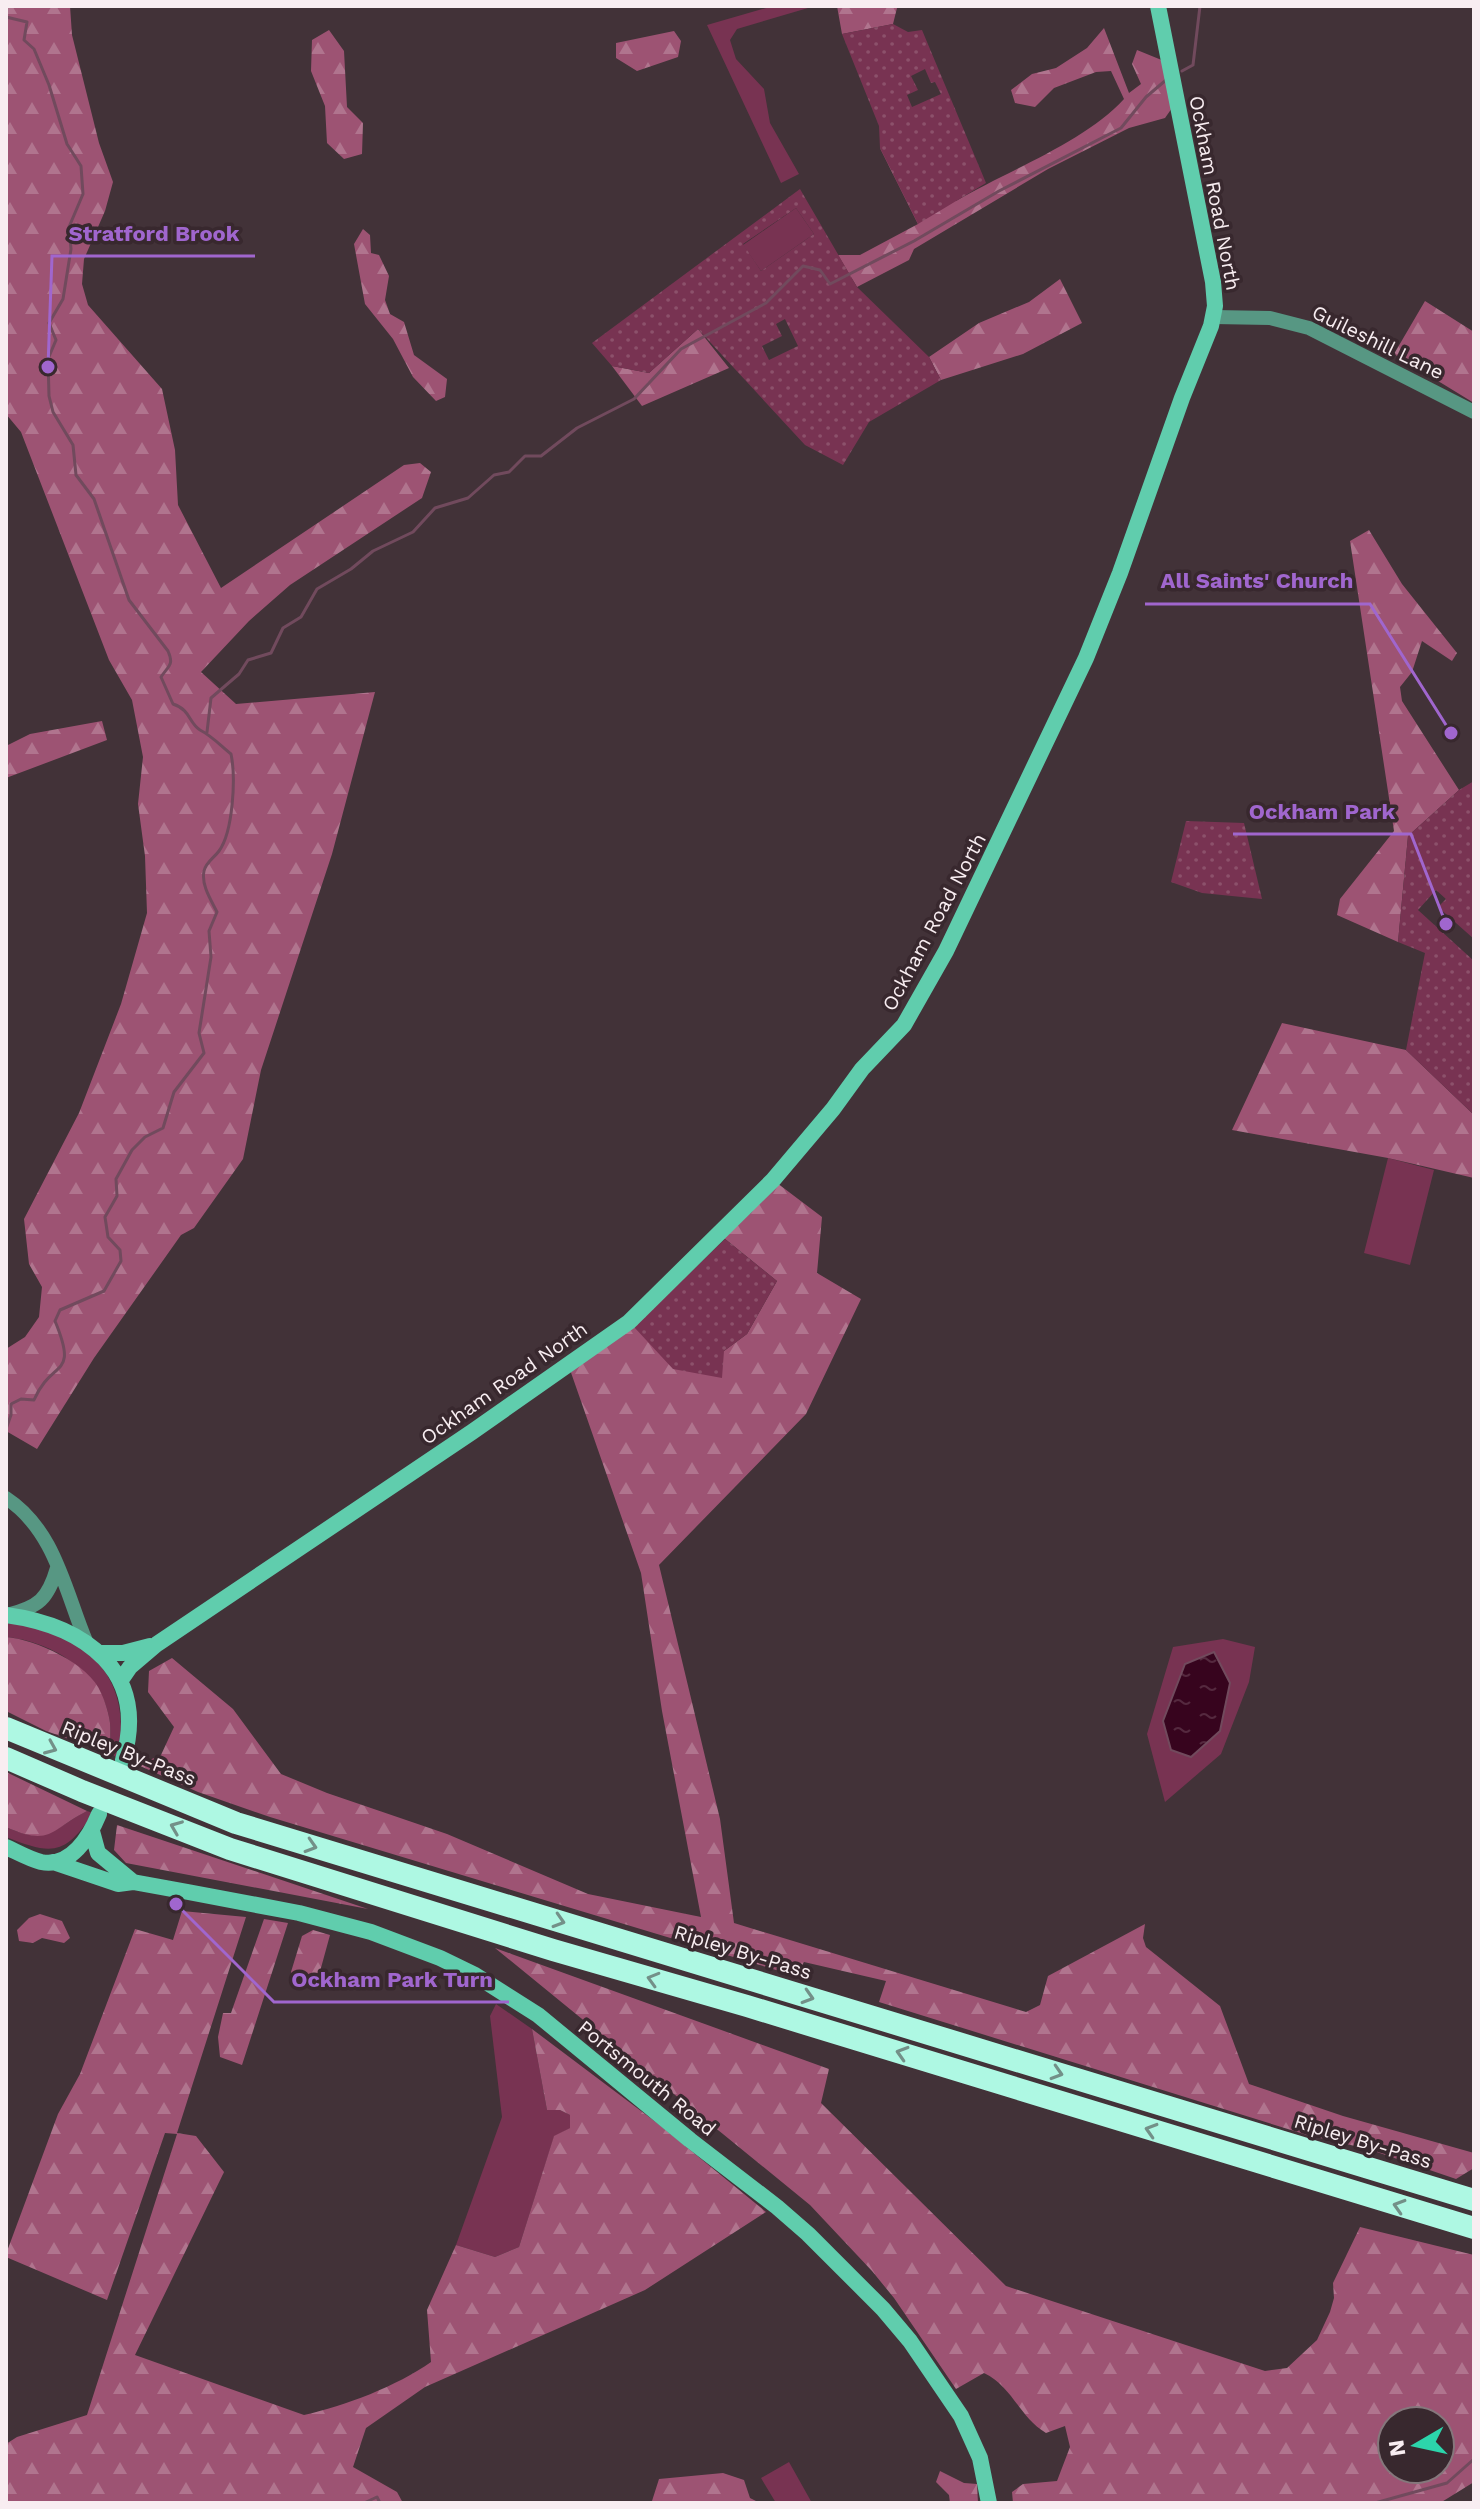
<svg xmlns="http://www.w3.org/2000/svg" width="1480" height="2509" viewBox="0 0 1480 2509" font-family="'Work Sans',sans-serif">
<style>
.grass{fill:#783352}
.forest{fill:url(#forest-firs);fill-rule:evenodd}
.garden{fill:url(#garden-dots);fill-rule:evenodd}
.water{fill:url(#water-ripples);stroke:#714a5d;stroke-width:2}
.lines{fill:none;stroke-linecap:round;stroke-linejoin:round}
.stream{stroke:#714a5d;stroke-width:3}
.minor{stroke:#579783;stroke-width:14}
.secondary{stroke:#60cdad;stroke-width:16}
.trunk{stroke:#aef8e3;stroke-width:22}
.oneway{stroke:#739088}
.labels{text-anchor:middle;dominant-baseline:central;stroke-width:7;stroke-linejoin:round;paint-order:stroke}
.street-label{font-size:20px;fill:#f8edf1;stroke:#38282e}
.leader{fill:none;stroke:#a066ce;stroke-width:3}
.callout-dot{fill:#a066ce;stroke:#38282e;stroke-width:3}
.callout-label{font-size:22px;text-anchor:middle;font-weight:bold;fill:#a066ce;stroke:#38282e;stroke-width:7;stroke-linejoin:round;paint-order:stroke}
</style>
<defs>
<pattern id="forest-firs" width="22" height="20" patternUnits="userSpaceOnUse" patternTransform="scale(2)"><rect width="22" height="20" fill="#9d5373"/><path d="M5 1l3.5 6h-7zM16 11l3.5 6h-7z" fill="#b0748e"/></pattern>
<pattern id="garden-dots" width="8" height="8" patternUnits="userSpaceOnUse" patternTransform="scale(2)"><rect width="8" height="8" fill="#783352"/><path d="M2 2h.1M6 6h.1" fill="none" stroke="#8c516b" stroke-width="1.8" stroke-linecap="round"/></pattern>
<pattern id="water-ripples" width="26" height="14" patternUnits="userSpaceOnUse" patternTransform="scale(2)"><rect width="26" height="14" fill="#37041e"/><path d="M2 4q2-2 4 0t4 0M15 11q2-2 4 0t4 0" fill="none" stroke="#55293f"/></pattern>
</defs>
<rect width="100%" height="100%" fill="#423238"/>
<path class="grass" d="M773,6L808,8L737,29L730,40L736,59L764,89L770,123L799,174L781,183L707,25Z
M796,208L814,234L761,271L743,245Z
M1388,1158L1434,1170L1410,1265L1364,1253Z
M6,1623C84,1630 136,1677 117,1758L112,1754C109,1743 111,1734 110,1723C105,1674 52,1641 6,1637Z
M1223,1639L1255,1647L1249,1682L1221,1754L1165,1802L1147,1734L1173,1647Z
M87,1811L93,1813C65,1856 52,1855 6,1837V1827C48,1846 52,1829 87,1811Z
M496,2004L532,2029L547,2110H560L570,2115V2128L554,2137L519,2247L495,2257L456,2245L502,2117L490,2016Z
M789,2462L812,2503H776L761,2478Z"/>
<path class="forest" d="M6,6H70L72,35L99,143L113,182L105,211L84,259L82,284L88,305L162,389L175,450L178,505L221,588L404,465L420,463L431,472L422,498L290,585L249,621L201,672L236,704L375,692L332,854L261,1070L243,1159L194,1228L181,1235L94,1358L37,1449L6,1431V1349L25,1337L39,1317L42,1287L29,1264L24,1219L79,1113L121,1004L147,913L145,856L138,804L143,757L132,700L109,660L21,432L6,414Z
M837,6H896L897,8L893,24L842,34Z
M1104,28L1129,93L1141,84L1132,64L1137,50L1164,61L1172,108L1165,118L1129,128L1048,169L914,249L909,260L857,287L838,255H860L918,224L880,148L956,201C1007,171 1085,142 1124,99L1111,71L1096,72L1054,88L1035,107L1015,103L1011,90L1032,74L1056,68L1087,48Z
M329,30L344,51L347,107L363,123L362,154L344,159L327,143L325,106L311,71L312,40Z
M674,31L681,41L678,57L637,71L616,58V43Z
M363,229L370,235L371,253L379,255L389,276L385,300L390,314L404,322L414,355L447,379L445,397L436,401L413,377L393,339L365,304L354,244Z
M1060,279L1082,323L1023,354L941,380L929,357L979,323L1029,302Z
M1425,301L1474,332V403L1394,354Z
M698,329L729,368L642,406L612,366L649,373Z
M1369,530L1402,584L1457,653L1452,661L1422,641L1412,672L1400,687L1402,701L1459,790L1408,836L1398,942L1337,915L1340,899L1394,831L1350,541Z
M102,721L107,740L6,778V746L30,734Z
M1282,1023L1406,1050L1474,1115V1178L1388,1158L1232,1130Z
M773,1180L822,1217L817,1273L861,1299L806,1414L659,1565L720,1819L734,1923L1026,2012L1040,2005L1048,1976L1145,1924L1143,1938L1146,1947L1220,2006L1249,2084L1343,2116L1474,2153V2168L1456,2179L1368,2149L1307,2135L879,2002L886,1981L804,1962L796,1976L270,1817L198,1792L138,1765L161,1755L174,1727L148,1692L149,1671L172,1658L233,1709L281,1774L327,1793L447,1834L588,1894L701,1917L662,1711L641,1573L568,1364L629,1322L724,1351L747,1334L777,1281L719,1234Z
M6,1637C35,1639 90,1664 101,1693C105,1701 109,1714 110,1723C111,1735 109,1743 112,1754L46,1731L6,1711Z
M6,1772L87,1811C50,1830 51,1847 6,1827Z
M117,1825L368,1909L126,1863L114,1850Z
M182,1911L246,1917L177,2133L196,2136L224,2172L135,2355L304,2415C345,2406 397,2386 431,2362L427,2310L456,2245L495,2257L519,2247L554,2136L570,2128V2115L560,2110H547L532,2029L657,2123L766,2212L645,2290L425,2387L366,2428L353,2467L397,2492L403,2503H6V2444L17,2437L87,2415L177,2134L165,2133L107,2300L6,2257V2254L58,2114L80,2074L135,1929L173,1940Z
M40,1914L62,1921L70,1938L64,1943L42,1938L33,1943L19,1941L17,1930L29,1918Z
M264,1919L288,1923L242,2065L220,2057L218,2037L223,2013H231Z
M313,1930L330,1935L316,1986L292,1984L291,1972L302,1936Z
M495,1948L829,2069L821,2103L1006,2286L1265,2371L1287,2368L1317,2340L1330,2312L1334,2298L1333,2283L1360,2227L1474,2255V2482L1440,2503H1013L1012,2492L1023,2484L1057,2481L1070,2447L1065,2426L1046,2433C1019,2417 1013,2387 984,2373L956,2389L894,2298L872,2271L810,2205ZM1392,2421H1440V2469H1392Z
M940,2471L964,2483L977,2484L978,2503H950L949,2495L936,2482Z
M723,2473L744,2480L750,2498L760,2503H640L652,2501L659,2479Z"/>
<path class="garden" d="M893,24L908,32L922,30L986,183L918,224L880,148L879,126L842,34ZM925,69L931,83L935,82L941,94L912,107L907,95L918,90L911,76Z
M800,189L857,287L929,357L941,380L869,422L843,465L805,445L698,329L649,373L612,366L592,343ZM796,208L814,234L761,271L743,244ZM785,319L798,346L769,360L762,346L782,336L776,324Z
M1474,781V939L1438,907L1446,899L1436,890L1418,910L1474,961V1115L1406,1050L1425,953L1398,942L1408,836L1459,790Z
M1186,821L1244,823L1262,899L1202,893L1171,882Z
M725,1239L777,1281L747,1334L724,1351L722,1378L673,1369L634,1327Z"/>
<path class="water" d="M1214,1652L1230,1683L1220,1731L1191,1757L1171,1750L1163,1721L1185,1664Z"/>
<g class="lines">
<path class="stream" d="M6,17L27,22L24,40L34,49L49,85L67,144L81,166L83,194L69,227L71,249L63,299L49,323L56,340L48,359L49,396L53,412L73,445L76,475L94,499L129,600L168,651C174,665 169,665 161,677L173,704C191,710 188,722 200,730C212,736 221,746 231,754C236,778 233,832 219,851C214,858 206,862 204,871C201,885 211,900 217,912L209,931L211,957L199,1033L204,1053L174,1092L163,1128L145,1137L132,1150L116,1179L117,1196L105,1217L108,1237L120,1250L121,1261L104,1291L60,1310L55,1321C79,1379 52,1358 34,1400L21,1399L11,1404V1415L6,1429
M1182,71L1193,65L1200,6
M207,732L211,698L239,674L248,660L271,653L283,628L301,617L317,589L351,569L373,551L413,532L435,508L468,498L494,475L509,472L525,456H541L577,428L634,399L681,349L766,303L803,266L820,270L830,284L914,241L999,191L1121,128L1146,97L1166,80
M364,2503L377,2497L380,2503
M1375,2503L1447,2483L1474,2459"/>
<path class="minor" d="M1214,317L1270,318L1309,328L1474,412
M6,1498C55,1530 65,1591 86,1641
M7,1615C39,1607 48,1599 57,1568"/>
<path class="secondary" d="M6,1615C86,1626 149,1672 123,1760
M100,1653H123L150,1646
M121,1680L130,1667L157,1644L472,1432L629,1322L773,1180L833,1109L862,1069L904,1025L946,951L1086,658L1120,573L1182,398L1211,326L1215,306L1213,282L1158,6
M92,1831L98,1853L133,1882
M6,1847C17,1852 29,1859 41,1862C71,1868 90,1836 99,1814
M53,1862L118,1884L133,1882L188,1892L299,1913L371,1932L440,1958L475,1975L538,2015L690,2140L777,2207L808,2234L883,2309L910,2341L961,2416L980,2458L989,2503"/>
<path class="trunk" d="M6,1728L236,1823L1474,2200
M6,1758L82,1791L230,1849L553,1950L747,2006L1474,2228"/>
</g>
<defs><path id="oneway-chevron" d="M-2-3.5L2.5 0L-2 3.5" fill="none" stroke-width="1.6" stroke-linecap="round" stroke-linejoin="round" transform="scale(2)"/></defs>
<g class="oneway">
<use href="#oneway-chevron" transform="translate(51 1748) rotate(23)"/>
<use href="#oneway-chevron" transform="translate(176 1827) rotate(-158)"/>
<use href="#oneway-chevron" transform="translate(311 1846) rotate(17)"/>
<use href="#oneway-chevron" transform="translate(559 1921) rotate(17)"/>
<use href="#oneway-chevron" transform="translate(653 1979) rotate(-164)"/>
<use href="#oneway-chevron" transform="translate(808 1997) rotate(17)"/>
<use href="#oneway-chevron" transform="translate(902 2053) rotate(-163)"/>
<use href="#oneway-chevron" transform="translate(1057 2073) rotate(17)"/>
<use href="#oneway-chevron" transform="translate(1151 2130) rotate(-163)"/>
<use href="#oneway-chevron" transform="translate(1399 2206) rotate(-163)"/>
</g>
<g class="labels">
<g class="street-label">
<text transform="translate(1215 193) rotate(79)">Ockham Road North</text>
<text transform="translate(1378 342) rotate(26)">Guileshill Lane</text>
<text transform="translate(934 922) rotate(-62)">Ockham Road North</text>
<text transform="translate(504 1383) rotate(-35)">Ockham Road North</text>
<text transform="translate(129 1753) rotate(22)">Ripley By-Pass</text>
<text transform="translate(743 1952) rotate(17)">Ripley By-Pass</text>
<text transform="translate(647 2078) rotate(39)">Portsmouth Road</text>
<text transform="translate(1363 2141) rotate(17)">Ripley By-Pass</text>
</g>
</g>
<path class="leader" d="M48 367L52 256H255M1451 733L1370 604H1145M1446 924L1411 834H1233M176 1904L274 2002H509"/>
<g class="callout-dot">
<circle cx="48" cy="367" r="8"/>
<circle cx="1451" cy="733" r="8"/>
<circle cx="1446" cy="924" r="8"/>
<circle cx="176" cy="1904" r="8"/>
</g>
<g class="callout-label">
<text x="154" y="241">Stratford Brook</text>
<text x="1257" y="588">All Saints' Church</text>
<text x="1322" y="819">Ockham Park</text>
<text x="392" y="1987">Ockham Park Turn</text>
</g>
<rect width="1480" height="2509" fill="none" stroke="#f8edf1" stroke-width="16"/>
<g transform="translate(1416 2445) rotate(261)"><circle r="38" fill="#38282e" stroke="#85777c" stroke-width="2"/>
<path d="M0-6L14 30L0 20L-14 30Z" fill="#2cd5ab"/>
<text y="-12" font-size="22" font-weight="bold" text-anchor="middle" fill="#f8edf1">N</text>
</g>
</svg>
